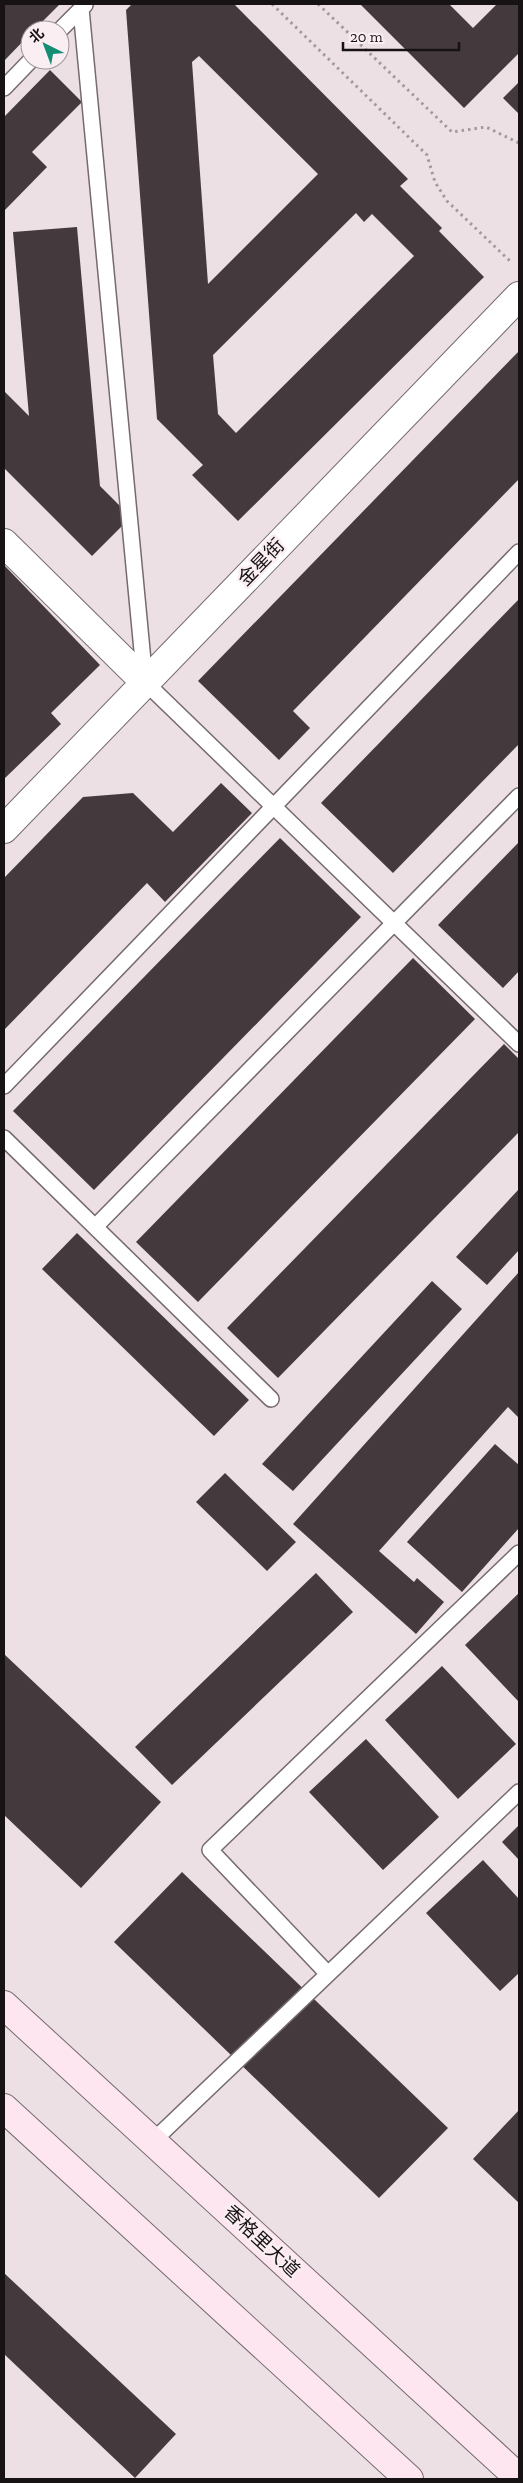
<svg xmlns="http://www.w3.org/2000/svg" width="523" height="2483" viewBox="0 0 523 2483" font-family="'Zilla Slab','Noto Sans SC',serif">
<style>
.building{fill:#443a3e;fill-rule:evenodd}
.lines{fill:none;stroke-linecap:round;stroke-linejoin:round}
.service-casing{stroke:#756a6e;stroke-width:18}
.minor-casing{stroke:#756a6e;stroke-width:30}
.secondary-casing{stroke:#756a6e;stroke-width:30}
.path{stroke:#a39a9d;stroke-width:3;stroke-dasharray:2.5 4;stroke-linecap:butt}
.service{stroke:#fff;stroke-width:15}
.minor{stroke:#fff;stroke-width:28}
.secondary{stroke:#fee6f0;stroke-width:28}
.labels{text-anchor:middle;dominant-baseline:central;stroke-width:5;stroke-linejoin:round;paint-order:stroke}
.street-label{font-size:19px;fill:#171314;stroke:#faeef2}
</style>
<rect width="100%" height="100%" fill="#ece0e5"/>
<path class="building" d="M4,4H60L34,30H30V34L4,61Z
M132,4H234L408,179L400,186L442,228L439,231L484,277L238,521L192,475L203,465L157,419L126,10ZM199,56L318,174L208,284L192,62ZM356,213L364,222L372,214L414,256L236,433L218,414L213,355Z
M360,4H449L473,28L497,4H519V53L464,108Z
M50,70L82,102L32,152L47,167L4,211V117Z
M519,82V114L503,98Z
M77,227L100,486L131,517L92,556L4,468V391L29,416L13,232Z
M519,351V479L293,711L310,728L279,760L198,681Z
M4,565L100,665L51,713L61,724L4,779Z
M519,599V744L393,873L321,803Z
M221,783L252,813L165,902L147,883L4,1030V878L83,797L133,793L173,832Z
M280,838L361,917L94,1190L13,1111Z
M519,842V971L503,988L438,925Z
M413,958L475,1019L198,1302L136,1242Z
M504,1044L519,1059V1132L278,1378L227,1328Z
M519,1189V1250L487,1285L456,1257Z
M77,1233L249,1400L214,1436L42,1269Z
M519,1272V1418L508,1407L379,1551L414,1582L417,1578L444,1602L416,1634L293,1524Z
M432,1281L462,1309L293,1491L262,1464Z
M495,1444L519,1465V1528L462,1592L407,1542Z
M225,1473L296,1542L267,1571L196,1502Z
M316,1573L353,1612L172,1785L135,1747Z
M519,1593V1702L465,1645Z
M4,1654L161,1802L81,1888L4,1815Z
M442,1666L516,1744L458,1799L385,1720Z
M366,1739L439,1817L383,1870L309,1792Z
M519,1825V1860L502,1842Z
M483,1860L519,1899V1973L500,1991L426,1913Z
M182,1872L448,2128L379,2198L114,1942Z
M519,2110V2203L473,2159Z
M4,2273L176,2434L135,2478L4,2354Z"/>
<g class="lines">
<defs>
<path id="service" d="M81,9L145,682L519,1044
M60,30L85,5
M4,88L31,60
M4,1086L519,552
M4,1138L271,1399
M95,1227L519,796
M328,1974L210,1850L519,1553
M153,2141L519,1792"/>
<path id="minor" d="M4,543L145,682
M4,829L519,296"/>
<path id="secondary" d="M4,2005L519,2478
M4,2108L409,2479"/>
</defs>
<use href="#service" class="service-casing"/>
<use href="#minor" class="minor-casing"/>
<use href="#secondary" class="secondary-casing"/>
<path class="path" d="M272,4L427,155L435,182L447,201L512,263
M318,4L452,132L486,127L519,143"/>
<use href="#service" class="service"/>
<use href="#minor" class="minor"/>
<use href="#secondary" class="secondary"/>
</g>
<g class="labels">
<g class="street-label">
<text transform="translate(261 562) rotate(-46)">金星街</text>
<text transform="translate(262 2241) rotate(43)">香格里大道</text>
</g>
</g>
<rect width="523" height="2483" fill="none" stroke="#171314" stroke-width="10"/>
<g transform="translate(45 45) rotate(318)"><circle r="24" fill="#faeef2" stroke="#9f9699"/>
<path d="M0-4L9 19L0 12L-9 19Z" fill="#138e73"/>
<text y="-8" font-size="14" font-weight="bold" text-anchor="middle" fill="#171314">北</text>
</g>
<path d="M343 42v8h116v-8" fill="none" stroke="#171314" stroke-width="2.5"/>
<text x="350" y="42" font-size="15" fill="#171314" stroke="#faeef2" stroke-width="4" paint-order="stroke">20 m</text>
</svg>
